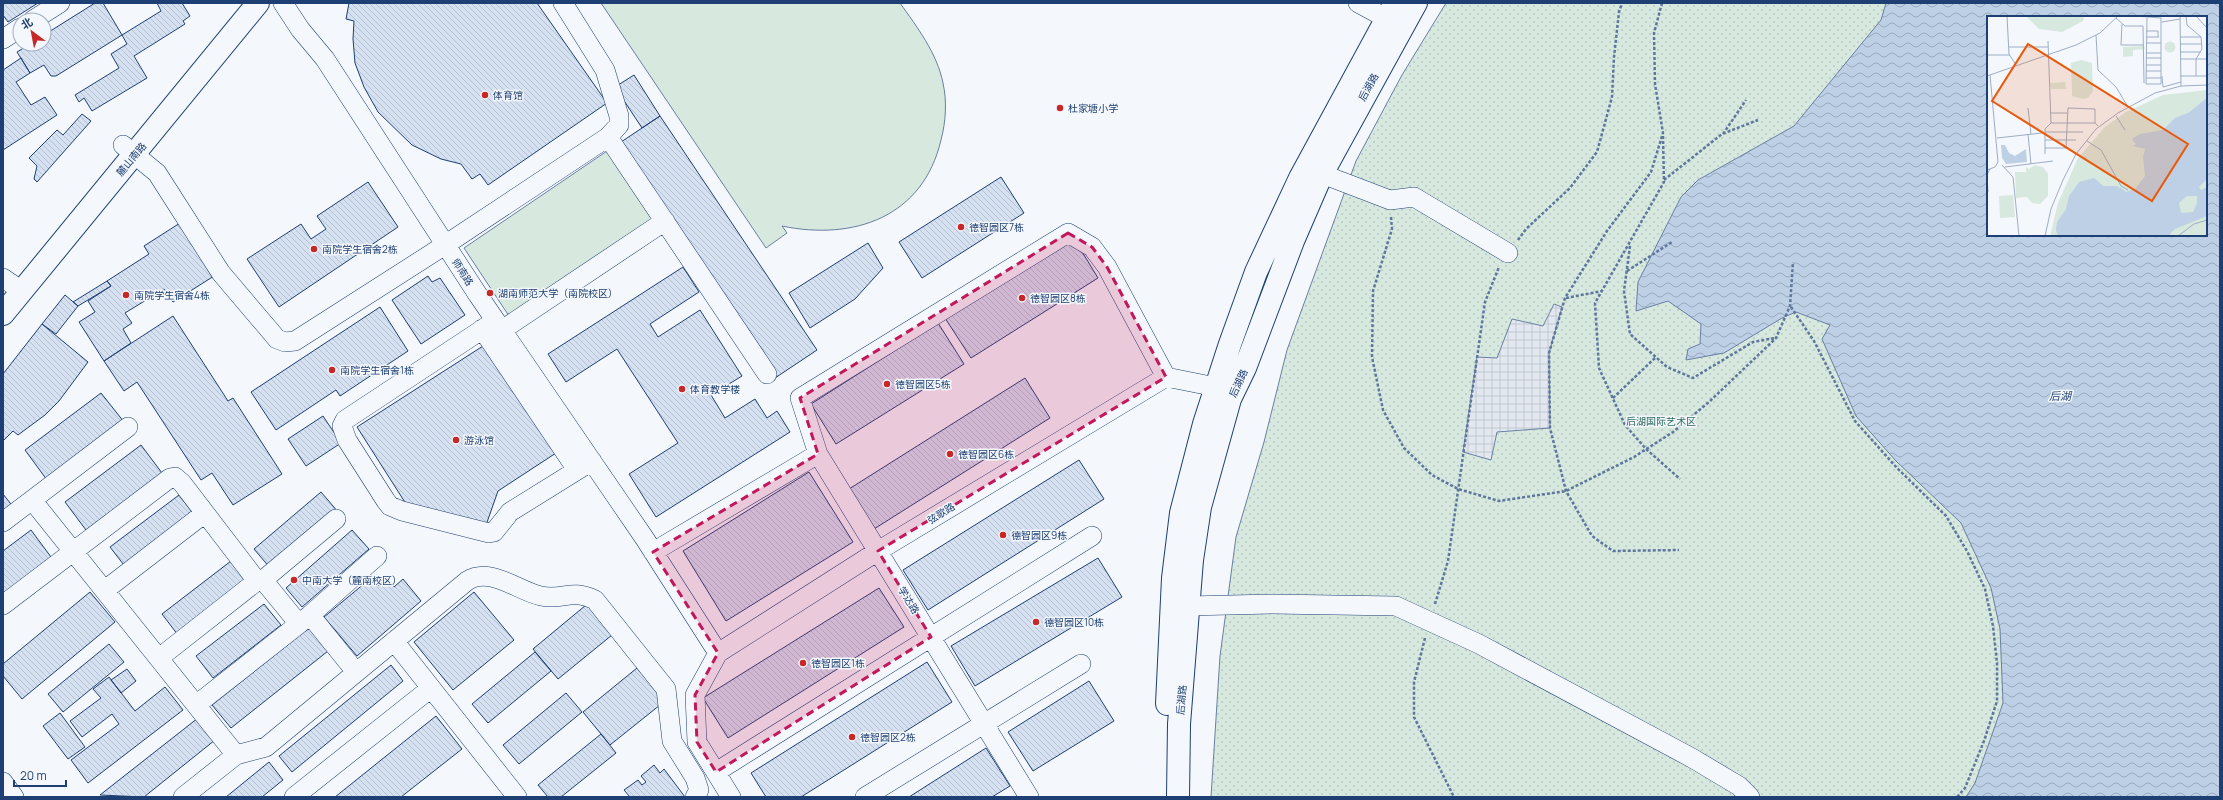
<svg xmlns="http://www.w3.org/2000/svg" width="2223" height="800" viewBox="0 0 2223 800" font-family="Manrope,'Noto Sans SC',sans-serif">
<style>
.park{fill:url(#park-dots);stroke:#687fa3;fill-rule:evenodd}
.pitch{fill:#d7e8df;stroke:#687fa3}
.plaza{fill:url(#plaza-grid);stroke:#687fa3}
.water{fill:url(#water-waves);stroke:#687fa3;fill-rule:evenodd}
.building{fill:url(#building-back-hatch);stroke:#1d3f73}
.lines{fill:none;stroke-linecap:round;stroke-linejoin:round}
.minor-casing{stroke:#1d3f73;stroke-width:20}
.major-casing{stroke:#1d3f73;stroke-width:24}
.path{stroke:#5e769c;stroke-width:2.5;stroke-dasharray:3 2;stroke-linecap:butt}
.minor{stroke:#f4f7fb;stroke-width:19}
.major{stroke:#f4f7fb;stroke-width:22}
.marked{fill:#c2185b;fill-opacity:0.2;stroke:#c2185b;stroke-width:3;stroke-dasharray:8 5;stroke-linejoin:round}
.poi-dot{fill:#c62828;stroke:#f4f7fb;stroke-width:1.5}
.labels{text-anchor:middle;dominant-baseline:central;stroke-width:3;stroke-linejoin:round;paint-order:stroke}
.street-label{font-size:10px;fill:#1d3f73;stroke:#f4f7fb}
.poi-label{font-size:10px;fill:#1d3f73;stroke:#f4f7fb;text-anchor:start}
.park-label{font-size:10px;fill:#2c6c60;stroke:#f4f7fb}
.water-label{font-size:11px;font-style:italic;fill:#1d3f73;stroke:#f4f7fb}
.inset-road{fill:none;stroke:#9eadc5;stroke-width:1}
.view{fill:#e8590c;fill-opacity:0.15;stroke:#e8590c;stroke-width:2}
.inset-edge{fill:none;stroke:#1d3f73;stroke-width:2}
</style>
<defs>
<pattern id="park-dots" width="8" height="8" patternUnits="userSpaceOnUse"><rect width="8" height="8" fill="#d7e8df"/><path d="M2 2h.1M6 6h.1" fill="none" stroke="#b8c8c3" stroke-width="1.8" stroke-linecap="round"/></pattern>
<pattern id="plaza-grid" width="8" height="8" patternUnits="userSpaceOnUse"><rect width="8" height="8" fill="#e3e8f0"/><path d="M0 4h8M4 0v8" fill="none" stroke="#c2c8d1"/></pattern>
<pattern id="water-waves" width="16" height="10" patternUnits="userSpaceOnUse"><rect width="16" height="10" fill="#bed0e5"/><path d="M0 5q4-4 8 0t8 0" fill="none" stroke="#9aaabe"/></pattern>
<pattern id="building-back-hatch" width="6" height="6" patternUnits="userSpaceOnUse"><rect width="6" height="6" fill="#d5e0f0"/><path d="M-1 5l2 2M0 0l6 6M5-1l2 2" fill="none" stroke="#b6c1d1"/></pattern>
</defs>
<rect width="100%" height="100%" fill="#f4f7fb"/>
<path class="park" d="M1446,3H2220V797H1211L1220,656L1236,537L1264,442L1287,350L1356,161L1402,75ZM1988,17H2206V235H1988Z"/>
<path class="pitch" d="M601,3H900C917,27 937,53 943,83C947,101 946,121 941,140C923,217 854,241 782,226L787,233L766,248Z
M610,149L656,217L509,316L464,248Z"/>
<path class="plaza" d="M1554,304L1562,307L1549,353L1550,428L1497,432L1491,460L1463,452L1477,357L1497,358L1512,319L1543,326Z"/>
<path class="water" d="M1886,3H2220V797H1966L1975,783L2003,703L2000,629L1991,588L1961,523L1896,461L1856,416L1822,339L1830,325L1796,312L1782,318L1724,353L1686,360L1688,349L1700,344L1701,324L1668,301L1636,311L1638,282L1681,197L1698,180L1794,126L1881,20ZM1988,17H2206V235H1988Z"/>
<path class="building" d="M3,3H38L8,22L3,15Z
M95,3H103L122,35L56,76H51L44,65L30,73L17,52L30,44H44V35Z
M182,3L190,16L183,21L185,24L134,56L147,78L92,111L84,98L79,102L75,95L119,68L111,54L127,44L122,35L161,11L157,3Z
M349,3H537L607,103L488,185L480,174L472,179L461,164L441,159L412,145L378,112L364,87L355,63L353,39L354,21L346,19Z
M21,58L30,73L16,82L31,105L45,97L57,115L3,150V70Z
M634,75L660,116L642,128L615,87Z
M82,114L91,121L37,182L34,179L37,166L29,158L57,130L63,135Z
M660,116L817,350L775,378L618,144Z
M1001,177L1024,213L922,278L899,242Z
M368,182L398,227L279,307L247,259L301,224L311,239L326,229L317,216Z
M180,223L214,276L173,302L164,289L125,313L132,323L123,329L131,343L104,361L79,322L95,312L88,301L111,286L107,281L149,254L144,246Z
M1073,237L1098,278L971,358L945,318Z
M868,243L883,268L855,299L810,328L789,293Z
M683,267L699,292L650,324L658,337L700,310L742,376L711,395L725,418L755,399L767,418L777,411L790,432L656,517L629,474L678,443L617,349L566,382L548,354Z
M428,276L432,282L440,278L465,315L421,344L392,300Z
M107,281L111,286L78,306L73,302Z
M65,295L78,306L56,334L42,324Z
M380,307L408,351L340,396L336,390L276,430L251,392Z
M173,316L228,401L233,398L282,474L233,505L212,473L201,480L137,382L124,391L104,361Z
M938,323L964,364L836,444L811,404Z
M42,324L88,362L59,401L45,415L18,435L13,431L3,441V374Z
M483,346L556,453L498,491L485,528L408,507L357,427Z
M1025,378L1050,418L874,529L849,489Z
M101,393L124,422L47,480L25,450Z
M323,416L341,443L306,466L288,439Z
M141,445L162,473L86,530L65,502Z
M1079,460L1104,499L928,610L903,570Z
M809,472L853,542L726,621L683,551Z
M321,492L339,513L271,569L254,549Z
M3,494L14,508L3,516Z
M179,495L195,516L127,569L110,547Z
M31,530L51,557L3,594V551Z
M352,530L369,549L302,607L286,588Z
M1098,558L1122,597L975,686L951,646Z
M231,561L247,582L178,635L162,614Z
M371,578L378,586L387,578L394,587L403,579L421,601L357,656L324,617Z
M879,588L904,627L728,738L703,698Z
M90,592L115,622L22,699L3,676V664Z
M474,592L514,640L453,690L414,642Z
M264,604L281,625L213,678L196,656Z
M586,605L590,609L594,606L612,635L558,679L533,649Z
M309,628L328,651L231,728L212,705Z
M109,644L124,662L63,712L48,694Z
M535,652L551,671L488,723L472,704Z
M927,662L952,702L801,797H766L751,773Z
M391,665L403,681L292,772L279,756Z
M637,668L665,701L610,745L583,712Z
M127,669L136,681L121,693L111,680Z
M109,677L135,711L165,687L183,710L88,783L71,760L119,724L112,714L82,737L70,721L101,698L93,689Z
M1089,681L1114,721L1033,771L1008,732Z
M566,693L582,712L519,764L503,745Z
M60,713L85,747L68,759L43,726Z
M436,716L462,749L401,797H335Z
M198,718L215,740L144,797L100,795Z
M601,734L616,753L561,797H548L538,785Z
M986,748L1010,786L992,797H909Z
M269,762L283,780L262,797H226Z
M654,765L660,773L664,769L685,797H630L624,790L638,780L642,785L646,782L641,776Z"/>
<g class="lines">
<defs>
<path id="minor" d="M283,3L300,29L325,59L478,295L645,539L718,653
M563,3L605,70L619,116V125L608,137L767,374
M1358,3L1399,25
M33,20L60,3
M3,39L20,28
M123,145L157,173L221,273L277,339L285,342L295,341L445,245L608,137
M1322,174L1390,200L1414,197L1508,253
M3,278L22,291
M495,321L345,420L342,426L347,440L386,501L390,506L402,511L489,533L494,532L510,512L592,461
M482,329L577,470
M502,330L665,221
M32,500L236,755
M3,522L128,427
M653,552L818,454
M263,580L336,519
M105,590L205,513
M3,605L170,478L175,477L182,483L257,581L263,580L299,624L310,615L356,672
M1188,606L1273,604L1396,606L1479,644L1692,758L1739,786L1750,797
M310,615L377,556
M394,641L517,797
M159,658L257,581
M196,705L299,624
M716,772L1092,536
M3,782L14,797
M183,797L236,755L266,747L467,581C490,566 518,591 541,596C563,601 571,588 595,600L666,689L672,741L695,778L699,790L695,797
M294,797L431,688
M731,797L697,742L695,695L718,653L878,551L1166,377
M865,797L1081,664
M1029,797L818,454L800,398L1068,233L1092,247L1107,267L1166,377L1216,387"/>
<path id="major" d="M3,314L258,3
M1167,704L1173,578L1181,513L1204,424L1230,344L1256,272L1300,178L1395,3
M1178,797L1179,724L1192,560L1200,507L1230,399L1245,368L1293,241L1322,174L1416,3"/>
</defs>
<use href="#minor" class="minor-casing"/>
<use href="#major" class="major-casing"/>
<path class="path" d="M1662,3L1654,33L1655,84L1663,133L1651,172L1607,231L1565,298L1549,353L1550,428L1566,491L1592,536L1613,551L1679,550
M1723,134L1746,100
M1663,136L1664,182L1595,303L1599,368L1625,425L1646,449L1680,479
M1664,180L1722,134L1758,120
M1391,217L1392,229L1373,291L1372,357L1383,410L1404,448L1432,475L1458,489L1499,501L1566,491L1634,457L1673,432L1709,402L1776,338L1790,306L1793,262
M1518,240L1526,229L1570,188L1597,152L1612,97L1614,57L1619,12L1622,3
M1630,246L1624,291L1630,334L1667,367L1693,378L1753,342L1775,338
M1627,271L1672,242
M1566,298L1602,291
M1791,307L1814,341L1855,421L1897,468L1946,516L1967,551L1985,589L1993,626L1997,663V701L1984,741L1965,788L1957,797
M1613,398L1656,357
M1435,604L1448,561L1485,302L1499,267
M1425,638L1414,682V717L1454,797"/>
<use href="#minor" class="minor"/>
<use href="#major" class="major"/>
</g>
<path class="marked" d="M1068,233L1092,247L1107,267L1166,377L878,551L931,637L716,772L697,742L695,695L718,653L653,552L818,454L800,398Z"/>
<g class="poi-dot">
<circle cx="485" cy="95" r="4"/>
<circle cx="1060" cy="108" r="4"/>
<circle cx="961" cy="227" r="4"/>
<circle cx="314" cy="249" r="4"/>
<circle cx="490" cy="293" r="4"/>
<circle cx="126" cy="295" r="4"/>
<circle cx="1022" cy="298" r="4"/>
<circle cx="332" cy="370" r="4"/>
<circle cx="887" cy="384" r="4"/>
<circle cx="682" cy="389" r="4"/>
<circle cx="456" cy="440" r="4"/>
<circle cx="950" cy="454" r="4"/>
<circle cx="1003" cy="535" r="4"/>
<circle cx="294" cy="580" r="4"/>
<circle cx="1036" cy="622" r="4"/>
<circle cx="803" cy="663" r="4"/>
<circle cx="852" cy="737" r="4"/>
</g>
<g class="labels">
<g class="street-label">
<text transform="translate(1368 87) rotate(-61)">后湖路</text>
<text transform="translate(131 159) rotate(-50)">麓山南路</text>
<text transform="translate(463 272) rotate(57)">师南路</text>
<text transform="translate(1238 383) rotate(-65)">后湖路</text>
<text transform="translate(941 513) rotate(-31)">弦歌路</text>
<text transform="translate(909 600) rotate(59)">学达路</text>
<text transform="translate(1181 700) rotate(-85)">后湖路</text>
</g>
<g class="poi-label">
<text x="493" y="95">体育馆</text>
<text x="1068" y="108">杜家塘小学</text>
<text x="969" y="227">徳智园区7栋</text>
<text x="322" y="249">南院学生宿舍2栋</text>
<text x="498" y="293">湖南师范大学（南院校区）</text>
<text x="134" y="295">南院学生宿舍4栋</text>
<text x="1030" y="298">徳智园区8栋</text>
<text x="340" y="370">南院学生宿舍1栋</text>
<text x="895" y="384">徳智园区5栋</text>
<text x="690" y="389">体育教学楼</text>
<text x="464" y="440">游泳馆</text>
<text x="958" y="454">徳智园区6栋</text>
<text x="1011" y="535">德智园区9栋</text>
<text x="302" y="580">中南大学（麓南校区）</text>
<text x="1044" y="622">德智园区10栋</text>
<text x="811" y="663">徳智园区1栋</text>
<text x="860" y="737">徳智园区2栋</text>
</g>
<g class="park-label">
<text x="1661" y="421">后湖国际艺术区</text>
</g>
<g class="water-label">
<text x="2060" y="395">后湖</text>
</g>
</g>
<g transform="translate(1987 16)">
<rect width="220" height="220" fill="#f4f7fb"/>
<path d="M39,0H97L96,5L75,16L52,13ZM157,30L158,33L146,34V40L136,41V31Z" fill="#d7e8df"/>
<path d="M220,74L219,220H63L71,187L91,142L118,111L139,96L176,79Z" fill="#d7e8df"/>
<path d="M177.5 31a5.5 5.5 0 1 1 11 0a5.5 5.5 0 1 1-11 0ZM94,44L105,47L106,75L101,82L96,83L85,80L84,47ZM78,66L79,73H64L63,67ZM48,149L56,151L61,158V180L53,188L45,187L40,181L29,182L28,156H39V151L42,153ZM26,179L28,201L13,202L12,180Z" fill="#d7e8df"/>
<path d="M220,82V163L212,171L214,174L220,171V200L188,213L181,220H71L69,214L70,206L79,193L82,180L92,166L107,162L116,170H131L132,173L133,171L139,176L148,173L158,160L156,141L158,133L146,130L149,128L145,124L146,122L153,118L176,114L188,102L201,97ZM200,180H210V187L206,196L194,197L192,187ZM14,129H18L22,137L28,140L39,133L40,146L19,148L15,142Z" fill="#bed0e5" fill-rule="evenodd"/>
<path class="inset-road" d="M20,0L22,38L29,49M148,0L174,2V68H159L160,2M176,0H190M193,0L194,70M199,0L200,9L214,21L215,33L209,43V60M209,0L220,12M129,2L138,10H156L157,67M175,6L193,3M135,8L134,29H157M159,15H171V21M109,19L111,54L129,71L141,91M159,21H172M193,21H214M61,25L64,107M159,27H174M193,28H215M22,31H61M193,36H213M159,37H174M0,39H23M159,42H174M193,43H220M159,49H174M159,55H174M0,60L89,29L113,17L131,0M175,60L176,71L194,66M193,60H220M159,62H174M41,92L44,118M63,97H80M129,100L138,114M64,107H108M58,116H96M41,118L44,148M10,122L55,117M58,124H89M100,125L114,134L134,170L141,174M58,132H79L81,92L108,93V107L111,110M58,138V113L64,107M15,149L26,161L32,220M18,151L66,145M0,154L8,151L11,146L3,59M1,176L0,159L3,153M58,220L64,193L76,164L89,138L109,113L131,97L168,77L194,70L220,69M191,220L207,208L220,204"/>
<path class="view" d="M41,28L201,128L165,185L5,85Z"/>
<rect width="220" height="220" class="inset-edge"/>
</g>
<rect width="2223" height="800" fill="none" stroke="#1d3f73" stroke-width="8"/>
<g transform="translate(32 32) rotate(328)"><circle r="19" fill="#f4f7fb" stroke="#9eadc5"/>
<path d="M0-3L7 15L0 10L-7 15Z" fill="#c62828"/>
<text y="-6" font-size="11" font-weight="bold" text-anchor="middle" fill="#1d3f73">北</text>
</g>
<path d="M14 780v6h52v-6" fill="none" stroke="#1d3f73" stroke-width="2"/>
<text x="20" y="780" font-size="12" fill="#1d3f73" stroke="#f4f7fb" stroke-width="3" paint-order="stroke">20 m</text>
</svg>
